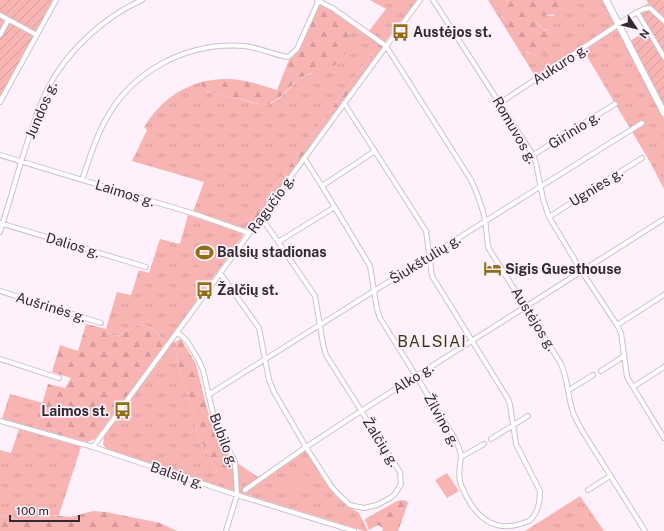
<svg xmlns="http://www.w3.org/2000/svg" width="664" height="531" viewBox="0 0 664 531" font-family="'Public Sans',sans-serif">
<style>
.grass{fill:url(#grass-tufts)}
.forest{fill:url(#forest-firs)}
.garden{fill:url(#garden-furrows)}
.pitch{fill:#f7b4b3}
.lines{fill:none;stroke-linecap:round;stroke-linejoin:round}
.minor-casing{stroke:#cdc1ca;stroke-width:6}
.secondary-casing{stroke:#cdc1ca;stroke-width:8}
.minor{stroke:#fff;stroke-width:4}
.secondary{stroke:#fff;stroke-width:6}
.labels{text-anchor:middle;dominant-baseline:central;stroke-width:3.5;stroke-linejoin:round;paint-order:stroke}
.poi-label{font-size:14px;font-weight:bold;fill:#302c2f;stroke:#fef1fb;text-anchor:start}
.street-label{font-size:14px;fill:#302c2f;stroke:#fef1fb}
.quarter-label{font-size:16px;letter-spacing:1px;fill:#43340b;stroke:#fef1fb}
</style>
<defs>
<pattern id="grass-tufts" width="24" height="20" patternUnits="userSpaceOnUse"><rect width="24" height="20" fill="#f7b4b3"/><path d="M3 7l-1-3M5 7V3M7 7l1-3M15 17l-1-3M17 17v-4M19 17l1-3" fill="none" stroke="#d49b9a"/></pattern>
<pattern id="forest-firs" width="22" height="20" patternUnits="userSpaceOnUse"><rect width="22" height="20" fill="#f7b4b3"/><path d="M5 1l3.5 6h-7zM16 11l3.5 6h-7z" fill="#d49b9a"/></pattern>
<pattern id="garden-furrows" width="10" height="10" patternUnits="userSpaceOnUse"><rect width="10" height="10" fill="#f7b4b3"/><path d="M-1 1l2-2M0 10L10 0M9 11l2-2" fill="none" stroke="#d49b9a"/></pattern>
</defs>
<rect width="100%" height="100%" fill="#fef1fb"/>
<path class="grass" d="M370,0H417L385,42L381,41L369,31L386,9Z
M488,0H508L502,16L527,53L537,55L547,30L542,28L537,23L539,17L543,15L553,16L565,3V0H603L664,119V189L650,162L582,48L535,76Z
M343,18L379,44L243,229L193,212L204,182L132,161L147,130L144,127C160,103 174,91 201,82L202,87L206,91L255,103L264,105L272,103L280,98L299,79L313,73L349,34Z
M188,215L242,233L243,236L166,343C146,320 143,321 118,336L112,335L106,329L117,292L131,295L139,270L149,273L160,239L180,244Z
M177,341C173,351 180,361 179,371L194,412L196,430L216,470L221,477L232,472L230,458L258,477L304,447L336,496L345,504L359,513L368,531H364L231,490L107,450L103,444L104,436L171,344L173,342Z
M10,394L43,403L35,428L2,419Z
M19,429L81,447L59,515H50L26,522L0,515V450L11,453Z
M580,496L604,531H525Z"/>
<path class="forest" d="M508,0H565C565,20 550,12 539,17L537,23C543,33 552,27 555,42C553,48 548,52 542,54C521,60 511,30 502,15Z
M319,6C325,5 340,14 343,19C348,26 350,37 348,45C342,74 317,66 298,80C285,90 281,101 264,105L206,91L202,87L201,82C233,75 248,81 277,90L289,60L296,53Z
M379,44L382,46V49L251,227L243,229Z
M86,324L106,329L112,335L118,336C144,321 145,320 166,343L95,439L87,442L35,428L48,384L65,388L71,378L52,372L60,345L78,351Z
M181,339L196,364L205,401L213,428L230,458L232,472L231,477L227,478L221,477L216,470L196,430L194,412L179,371C180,361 173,351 177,341Z
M403,500L407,501L408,503L398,531H382L383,528L378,525L369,530L365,519L397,501Z
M93,511L106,512L160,523L177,531H0V515L26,522L50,515L71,517Z"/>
<path class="garden" d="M0,0H53L0,97Z
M646,0H664V108L630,41L646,31L636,11L649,3Z"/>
<path class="pitch" d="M207,237L218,245L202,268L191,260Z
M295,472L306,475L298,496L288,492Z
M447,473L459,491L447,498L435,480Z"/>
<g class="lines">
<defs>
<path id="minor" d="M317,0L334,9L386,46L471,180C477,193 482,205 485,220C487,230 486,239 489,249L560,362C568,378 567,392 572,409C574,417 579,425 583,432L645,531
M433,0L533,155L536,163L543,199L549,217L579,267L617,325L621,333L627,377L664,438
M637,12L664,57
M0,15L37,35
M0,35L8,20
M0,102L56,0
M500,103L637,12L644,9L650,8L664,21
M0,155L198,215L249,233
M533,155L615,104
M304,158L322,186L370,266L377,309L380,318L454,437C457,443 461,450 461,457C460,465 458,472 460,481C462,490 467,498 472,506C487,527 505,531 529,521C538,514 540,502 540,491L516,444L510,405L508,399L432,276L426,231L344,103
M82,180C89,160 95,139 105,121C132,70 187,42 244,46C259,47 273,55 288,57L297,49L319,0
M322,186L375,151
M549,217L642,158
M0,223L146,267
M0,232C8,207 15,182 23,156C30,133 37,110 48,88C67,51 104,17 142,0
M278,242L335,207
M220,273L259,328L269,380L274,392L306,447L331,486L339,495L350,505L354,506L364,508L377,505L390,498L395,494L401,484L400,472L326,355L323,344L315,296L261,217
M0,291L101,323
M617,325L664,295
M177,332L187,341L198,359L203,370L215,422L235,462L237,495L226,531
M0,359L59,378
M601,371L624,356
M633,387L664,367
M569,390L593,375
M208,395L642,123
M0,421L93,447L237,495L354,531
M491,439L528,416
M93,447L420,0
M461,457L484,444
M245,490L306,447L361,411L664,219
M588,490L610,476"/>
<path id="secondary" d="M606,0L664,113"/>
</defs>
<use href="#minor" class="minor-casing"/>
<use href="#secondary" class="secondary-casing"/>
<use href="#minor" class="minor"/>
<use href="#secondary" class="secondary"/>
</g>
<defs>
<symbol id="bus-bare" viewBox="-9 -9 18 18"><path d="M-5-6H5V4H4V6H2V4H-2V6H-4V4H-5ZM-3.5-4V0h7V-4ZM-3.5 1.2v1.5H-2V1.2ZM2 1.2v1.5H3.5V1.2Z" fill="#8f7015" stroke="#fef1fb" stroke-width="2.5" paint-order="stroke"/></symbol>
<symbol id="stadium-bare" viewBox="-9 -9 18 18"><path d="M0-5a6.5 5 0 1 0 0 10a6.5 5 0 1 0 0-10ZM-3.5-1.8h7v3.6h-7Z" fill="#8f7015" stroke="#fef1fb" stroke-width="2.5" paint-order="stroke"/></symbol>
<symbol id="hotel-bare" viewBox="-9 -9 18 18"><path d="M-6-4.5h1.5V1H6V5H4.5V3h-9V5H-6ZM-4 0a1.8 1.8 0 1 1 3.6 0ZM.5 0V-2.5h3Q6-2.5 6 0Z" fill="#8f7015" stroke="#fef1fb" stroke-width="2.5" paint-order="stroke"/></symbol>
</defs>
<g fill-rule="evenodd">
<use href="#bus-bare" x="388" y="20" width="25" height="25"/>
<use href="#stadium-bare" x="192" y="240" width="25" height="25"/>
<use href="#hotel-bare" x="480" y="256" width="25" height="25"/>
<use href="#bus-bare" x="192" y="278" width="25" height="25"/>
<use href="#bus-bare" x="110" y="398" width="25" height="25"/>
</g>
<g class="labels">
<g class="poi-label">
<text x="413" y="32">Austėjos st.</text>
<text x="217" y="252">Balsių stadionas</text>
<text x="505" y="269">Sigis Guesthouse</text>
<text x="217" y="290">Žalčių st.</text>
<text x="109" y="411" text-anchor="end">Laimos st.</text>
</g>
<g class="street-label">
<text transform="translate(560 64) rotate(-33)">Aukuro g.</text>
<text transform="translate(41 110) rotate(-67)">Jundos g.</text>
<text transform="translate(515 130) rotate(60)">Romuvos g.</text>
<text transform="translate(574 130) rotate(-32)">Girinio g.</text>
<text transform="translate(596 187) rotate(-32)">Ugnies g.</text>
<text transform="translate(125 193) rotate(17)">Laimos g.</text>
<text transform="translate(271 204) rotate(-54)">Ragučio g.</text>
<text transform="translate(73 245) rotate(17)">Dalios g.</text>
<text transform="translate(425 259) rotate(-32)">Šiukštulių g.</text>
<text transform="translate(51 307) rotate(17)">Aušrinės g.</text>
<text transform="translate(534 319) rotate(58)">Austėjos g.</text>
<text transform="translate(413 378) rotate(-32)">Alko g.</text>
<text transform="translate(442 420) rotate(61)">Žilvino g.</text>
<text transform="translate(224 440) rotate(69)">Bubilo g.</text>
<text transform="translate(381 442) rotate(58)">Žalčių g.</text>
<text transform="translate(177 475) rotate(19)">Balsių g.</text>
</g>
<g class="quarter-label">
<text x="432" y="341">BALSIAI</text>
</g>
</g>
<g transform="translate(636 28) rotate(125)" stroke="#fef1fb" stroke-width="3" paint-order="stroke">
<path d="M0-3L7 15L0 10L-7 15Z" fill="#302c2f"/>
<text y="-6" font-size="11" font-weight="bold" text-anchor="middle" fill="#302c2f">N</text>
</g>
<path d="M10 515v6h69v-6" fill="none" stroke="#302c2f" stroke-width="2"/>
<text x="16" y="515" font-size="12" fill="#302c2f" stroke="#fef1fb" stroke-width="3" paint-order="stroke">100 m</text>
</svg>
